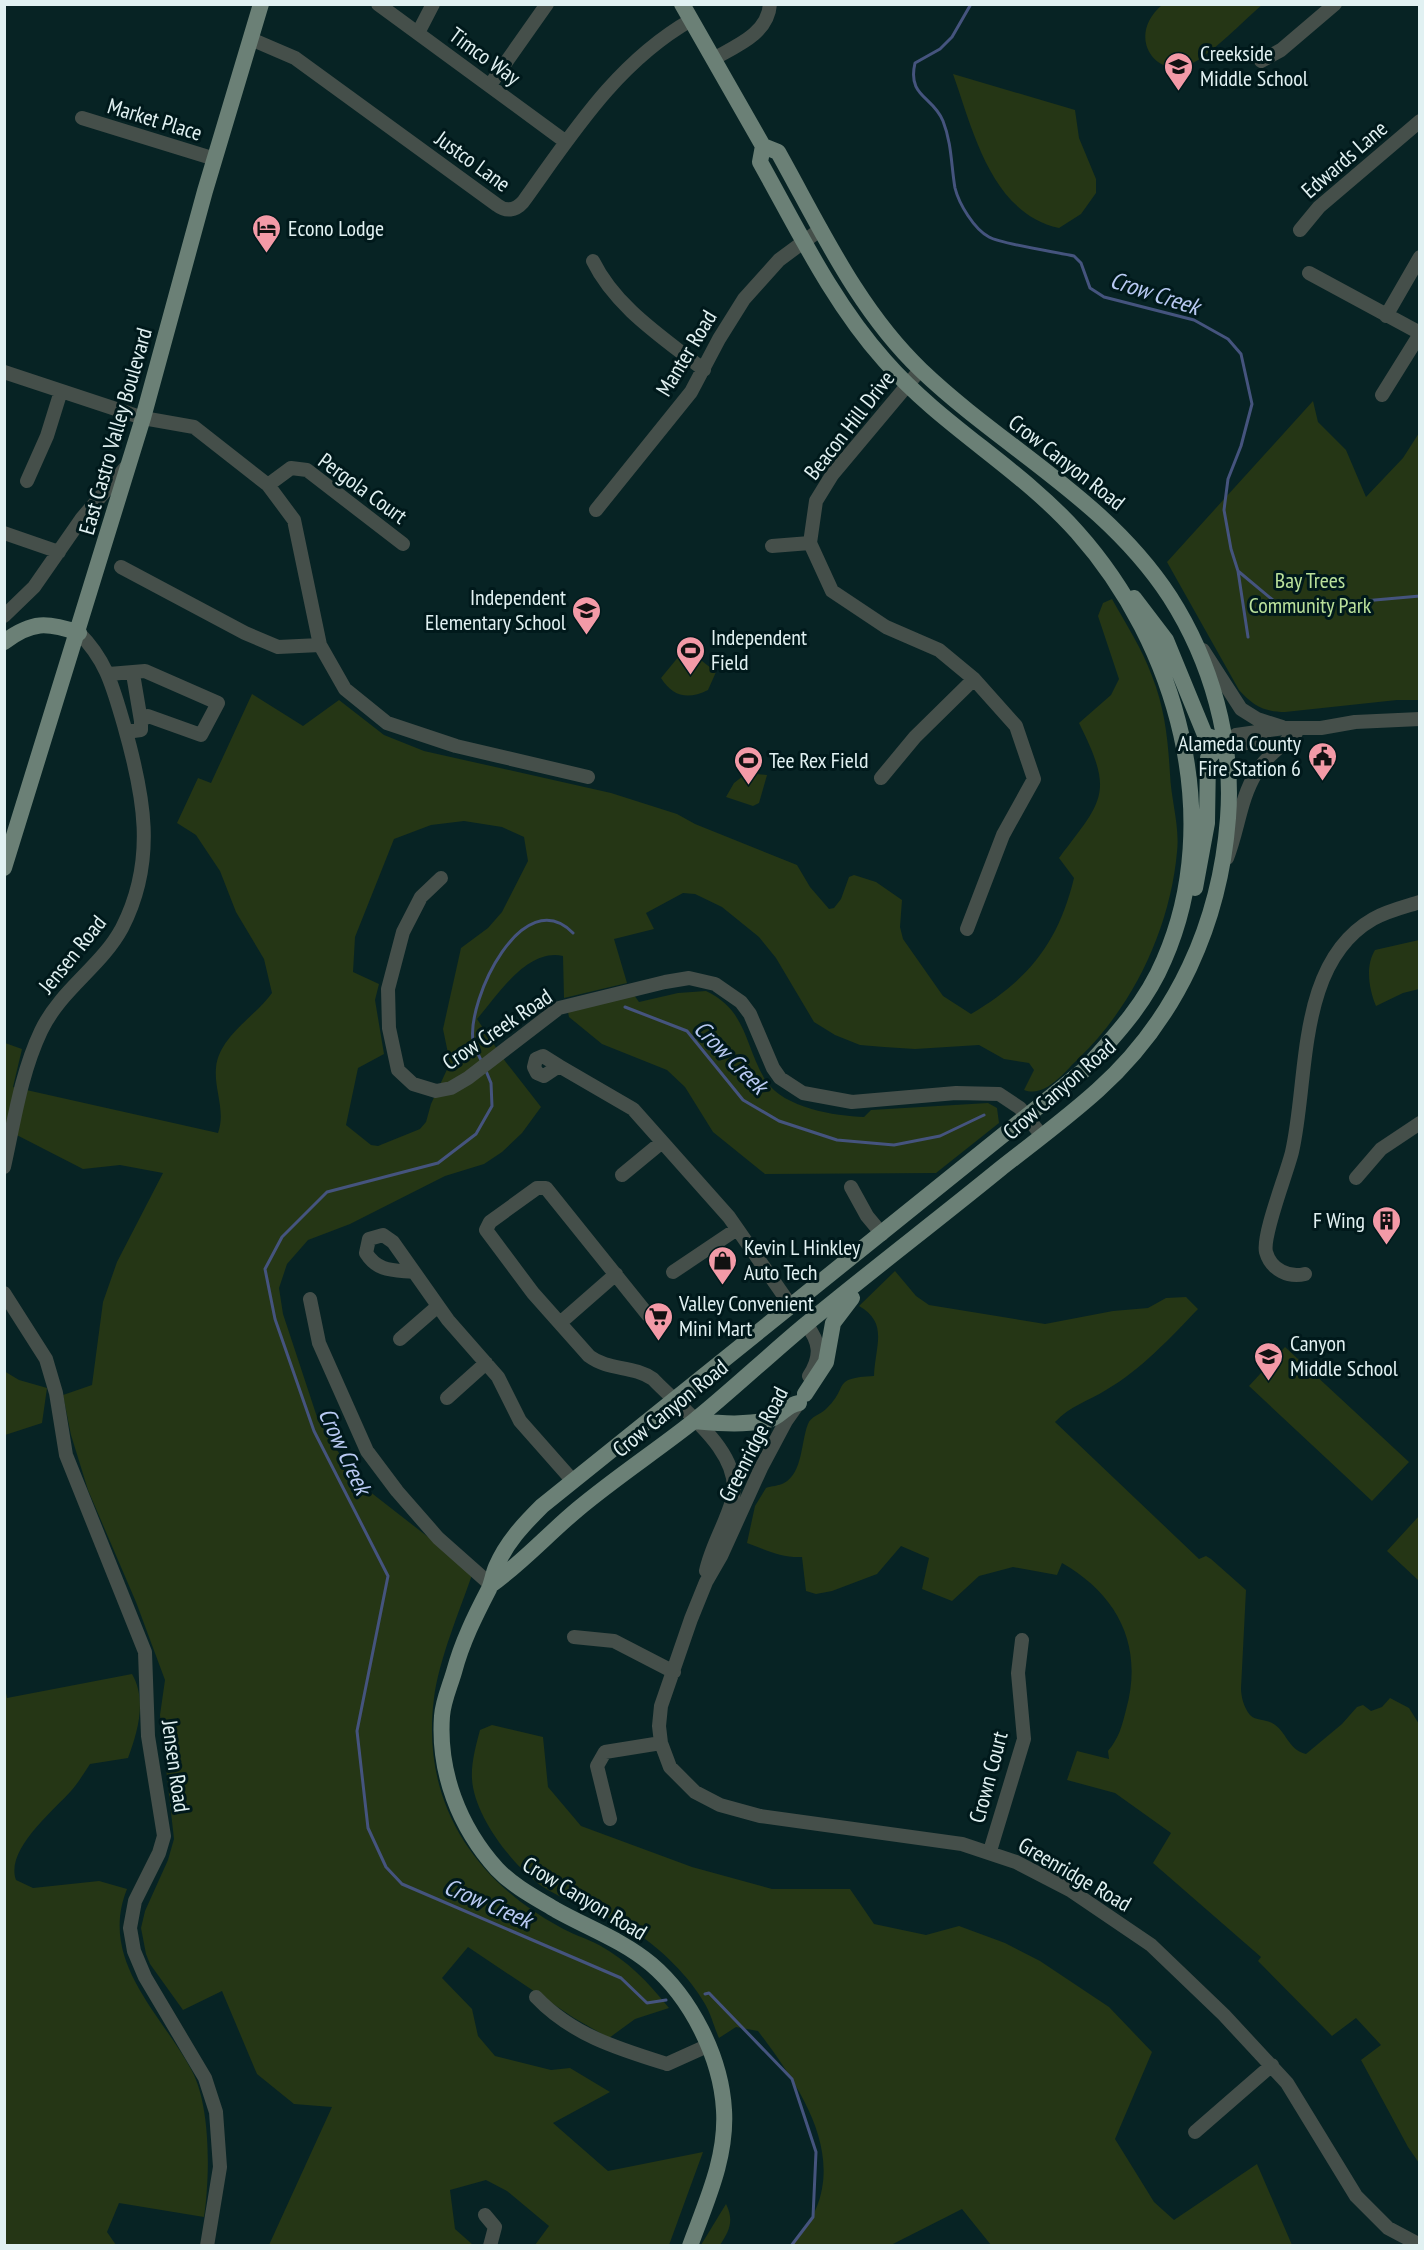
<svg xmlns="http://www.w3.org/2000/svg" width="1424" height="2250" viewBox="0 0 1424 2250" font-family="'PT Sans Narrow',sans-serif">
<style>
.green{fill:#253615;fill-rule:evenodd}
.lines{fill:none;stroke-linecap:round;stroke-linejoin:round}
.stream{stroke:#45547e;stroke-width:3}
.minor{stroke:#454f4a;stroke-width:14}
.major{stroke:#6b8076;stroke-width:16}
.labels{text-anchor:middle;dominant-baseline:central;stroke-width:6;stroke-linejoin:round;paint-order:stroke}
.poi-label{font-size:22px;fill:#e1f1f2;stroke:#00191b;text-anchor:start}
.street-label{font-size:22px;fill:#e1f1f2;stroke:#00191b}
.park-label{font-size:22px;fill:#bae19b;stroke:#00191b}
.water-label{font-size:24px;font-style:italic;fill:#b9caf3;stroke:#00191b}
</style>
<rect width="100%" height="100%" fill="#072324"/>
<path class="green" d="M1162,5V4L1262,5C1244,20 1211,55 1191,64C1156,81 1125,36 1162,5Z
M953,74L1075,110L1079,138L1096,179V193L1081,214L1059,228C991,213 973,130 953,74Z
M1313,401L1318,422L1346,450L1366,497L1403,458L1419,433V700H1397L1285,712C1265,712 1253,706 1239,690L1167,562Z
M1112,599C1126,624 1142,649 1152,676C1165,709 1168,740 1170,774C1171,800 1180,826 1177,852C1170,928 1134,1005 1079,1058C1064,1072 1046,1098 1024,1090L1034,1070L1029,1063L1004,1059L979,1045L915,1049L884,1047L860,1045L835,1035L814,1022L776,958L759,937L722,907L695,894L683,893L646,913L654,929L614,939L627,983L564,998L563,956C527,948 498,995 477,1019L505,1061L541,1107L522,1133L502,1152L484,1164L445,1176L350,1224L308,1240L287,1264L279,1288L283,1314L318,1420L344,1461L369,1491L473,1572C460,1610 439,1659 434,1698C421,1799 471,1878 558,1926C571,1934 586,1938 599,1945C628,1961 648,1982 669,2008L635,2019L609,2038L574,2018L468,1947L442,1978L472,2009L478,2036L495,2056L551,2070L570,2068L610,2092L553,2123L608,2171L703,2152L669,2245H535L549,2226L507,2191L486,2180L450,2190L455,2229L473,2245H269L332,2107L294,2104L257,2074L222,1991L183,2010L150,1964L146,1954L141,1928L145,1911L168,1860L174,1839L160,1715L165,1680L136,1602L88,1490L71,1435L63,1395L92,1385L103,1302L117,1262L163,1173L120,1165L83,1169L5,1129V1043L22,1049L13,1087L218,1133C226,1111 214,1090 216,1068C219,1036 255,1017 272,993L264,959L236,912L220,871L196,835L177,823L198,778L211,783L252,694L303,726L339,700L384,735L424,751L611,793L677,814L695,824L797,865L810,887L829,909L834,908L841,899L849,877L854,875L876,882L902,900L900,927L903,939L943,996L971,1014C1028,980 1058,944 1074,878L1059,858C1104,799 1114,793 1079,723L1111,695L1119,679L1098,616L1103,603ZM464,821L502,827L524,837L528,861L502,912L488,928L461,948L443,1029L450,1063L431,1104L426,1122L420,1129L378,1146L371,1145L346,1125L358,1068L384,1054L375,1000L379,984L353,972L355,937L394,839L431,825Z
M684,650H688L716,672L708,690C688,700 673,697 661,678Z
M747,773L767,775L759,803L753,806L726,797L734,783Z
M1419,940V989L1403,993L1376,1006C1369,989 1365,966 1375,950Z
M706,991C748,1011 744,1046 766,1081C784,1108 835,1116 864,1117L871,1110L988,1103L997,1108L999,1123L936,1173L765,1174L713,1132L685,1087L667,1070L602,1044L569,1017L568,1012L634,995L639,1002L678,993Z
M895,1271L916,1296L929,1305L1045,1324L1113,1311L1148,1308L1166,1298L1186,1297L1198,1309C1171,1337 1141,1370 1106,1390C1088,1401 1070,1406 1055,1422L1199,1559L1206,1556L1211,1559L1246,1590L1241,1688C1241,1697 1244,1708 1250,1715C1256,1721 1265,1719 1272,1723C1286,1730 1288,1750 1306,1754L1342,1724L1357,1707L1363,1705L1371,1711L1382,1707L1390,1698L1409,1708L1419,1724V2163L1408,2147L1361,2060L1381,2045L1356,2018L1332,2036L1258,1961L1261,1957L1153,1863L1171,1833L1115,1793L1067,1780L1077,1751L1109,1759L1108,1751C1119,1738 1122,1726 1126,1710C1144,1646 1118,1595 1062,1563L1057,1575L1013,1567L979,1576L952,1601L922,1589L929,1558L901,1546L877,1574L832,1591L816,1594L806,1591L802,1557C782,1558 766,1550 747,1543L755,1506L766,1488C771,1486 779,1486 784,1483C803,1473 801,1441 808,1424C811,1416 820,1415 826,1409C850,1387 830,1378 874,1376C875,1346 889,1323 859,1306Z
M1285,1347L1409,1462L1372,1501L1249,1386Z
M4,1371L19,1380L47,1388L42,1423L5,1435Z
M1419,1516L1420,1579L1418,1580L1387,1551Z
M132,1674C147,1700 138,1731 128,1758L90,1764C84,1773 78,1783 71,1791C53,1811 5,1850 16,1880L33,1888L99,1881L127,1889C98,1961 162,2014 192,2071C211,2107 210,2177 204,2217L119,2203L107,2232L116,2245H5V1688L7,1698Z
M492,1725L543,1737L548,1787L581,1826L692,1867L772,1889H850L874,1924L926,1935L959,1926L1005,1943L1040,1961L1109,2007L1152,2052L1115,2139L1154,2202L1174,2220L1257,2164L1292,2245H991L962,2209L891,2245H792C859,2173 806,2095 758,2031L736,2027L719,2038C714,2027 711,2014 705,2004C689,1976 661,1949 635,1932C608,1915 576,1906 548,1890C516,1871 474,1817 472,1779C471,1763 476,1745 480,1730Z
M726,2204C734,2220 730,2230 720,2245H701Z"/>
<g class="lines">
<path class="stream" d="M971,4L952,37L940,49L915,63C907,97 933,96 943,121C952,144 951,165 955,188C959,204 974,229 989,237C1001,244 1056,252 1074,256L1081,263L1090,288L1104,297L1194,320L1228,339L1241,354L1252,404L1241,446L1228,479L1224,510L1231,549L1238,571L1248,637
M1238,571L1274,601L1296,607L1420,596
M625,1007L687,1031L743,1100L779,1121L837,1140L894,1145L940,1136L984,1115
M482,1062C479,1056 474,1047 473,1041C467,999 523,882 573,933
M486,1071L491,1083L492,1106L476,1134L438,1163L327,1192L282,1237L265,1269L275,1319L314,1431L388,1576L357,1731L368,1828L386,1867L402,1884L621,1978L647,2003L666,2000
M705,1994L709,1993L792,2079L816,2152L813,2217L791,2246"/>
<path class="minor" d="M378,4L566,142
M418,33L433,4
M251,39L295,58L497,205C506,212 515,211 523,202C572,134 616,63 691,20
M713,59C736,46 768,34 770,4
M1261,61L1281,50L1335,4
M490,85L547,4
M82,118L215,159
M1300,230L1319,207L1420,121
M593,261C616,308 664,338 704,370
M1309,273L1420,333
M1386,316L1420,257
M920,370L832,475L816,501L810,543L832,591L886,627L939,650L974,679L1016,726L1034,779L1003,835L967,929
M4,372L143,418L194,427L268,485L294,520L320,645L345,689L387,723L456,746L588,777
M1382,395L1420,334
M27,481L47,436L61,391
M268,485L291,468L307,470L403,544
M596,510L691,392L719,339L744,299L779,260L821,229
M4,533L59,552
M772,546L810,543
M121,567L245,633L278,647L320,645
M4,616L34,587L82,518L126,467
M1203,650L1241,709L1257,719L1282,727
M109,674L145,671L218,703L201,735L148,716L141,721V730L126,732
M133,674L141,721
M1224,742L1236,735L1284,728H1321L1355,722L1420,719
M1224,742L1238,745L1263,739
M881,778L915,737L974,679
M1227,858C1238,831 1240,799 1256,773C1266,757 1282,745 1296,733
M441,878L421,897L403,932L388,989L389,1028L398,1070L413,1084L436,1091L451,1088L468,1078L559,1008L665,982L689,978L715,984L741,1002L750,1014L773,1068L780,1078L803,1093L852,1102L956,1093L999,1094L1020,1108L1042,1136
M543,1056L559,1066L544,1076L537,1073L534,1067L536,1059Z
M559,1066L633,1109L729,1217L791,1306
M4,1167C14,1122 21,1073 41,1031C61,989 101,967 122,928C157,860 144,795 124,725C113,688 107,661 79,633
M622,1175L662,1142
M1356,1178L1381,1149L1420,1123
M851,1187L867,1216L882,1234
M413,1272C393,1270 378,1272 366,1253L369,1239L383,1235L393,1242L448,1320L498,1377L520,1421L573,1481
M673,1272L737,1229
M1305,1274C1289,1278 1271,1270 1266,1252C1262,1235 1287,1173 1292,1152C1309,1078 1296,963 1373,919C1387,911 1404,907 1420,902
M4,1293L46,1359L56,1393L66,1455L145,1652L148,1736L164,1836L159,1853L135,1901L130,1928L134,1951L145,1977L205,2078L216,2112L220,2167L207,2246
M310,1299L319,1343L367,1451L397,1491L438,1538L491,1585
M648,1315L546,1188H537L490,1222L486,1230L533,1293L589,1356C609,1371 633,1365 653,1379C682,1410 746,1454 732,1501C725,1525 711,1547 706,1571
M560,1323L616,1274
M806,1324C820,1342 822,1356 809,1376
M400,1339L438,1306
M447,1398L486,1363
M798,1404L786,1421L761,1468L721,1556L706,1582L691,1619L661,1706L659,1726L661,1743L670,1767L695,1792L720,1805L760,1816L962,1844L1016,1862L1070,1890L1151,1945L1224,2015L1287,2083L1356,2196L1388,2228L1420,2245
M574,1637L614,1641L674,1672
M610,1819L597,1766L605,1752L661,1743
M990,1851L1024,1739L1018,1673L1022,1640
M536,1997C572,2035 619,2049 667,2064L707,2046
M1195,2132L1272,2065
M485,2215L495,2227L490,2246"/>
<path class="major" d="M1134,598L1166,640L1205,735L1224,742
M4,642C32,621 47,622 79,633
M4,868L143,418L205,191L261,4
M1195,888L1207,823L1208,758L1224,742
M805,1394L826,1362L833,1323L852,1298
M694,1421C717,1423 748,1426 771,1419C782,1415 786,1405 799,1403
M491,1585C522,1563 548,1534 578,1509C615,1478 656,1451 694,1421C731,1391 767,1357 804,1326C868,1273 935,1222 1000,1169C1033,1143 1067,1118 1098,1090C1177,1019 1220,923 1228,818C1234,741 1211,661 1170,597C1105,498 1005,450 921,370C858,310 820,227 778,152L763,146L682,4
M690,2246C706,2202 727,2158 724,2110C721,2057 691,1998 651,1964C622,1940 588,1928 556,1910C536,1898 513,1886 497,1869C459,1827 438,1772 442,1716C443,1701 450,1686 454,1672C462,1642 475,1616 489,1589C492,1582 493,1574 496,1567C506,1543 523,1525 542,1506L1084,1070C1115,1036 1146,1003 1164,960C1226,818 1177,644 1077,532C1020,468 942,426 885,361C833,303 798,230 760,162L763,146"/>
</g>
<defs>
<symbol id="school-pin" viewBox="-11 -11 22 30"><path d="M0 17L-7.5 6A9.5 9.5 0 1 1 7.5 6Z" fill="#f39aa7" stroke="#00191b"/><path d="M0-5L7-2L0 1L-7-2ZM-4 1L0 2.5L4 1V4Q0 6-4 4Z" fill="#111"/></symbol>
<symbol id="hotel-pin" viewBox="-11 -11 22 30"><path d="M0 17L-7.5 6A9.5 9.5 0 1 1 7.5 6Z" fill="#f39aa7" stroke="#00191b"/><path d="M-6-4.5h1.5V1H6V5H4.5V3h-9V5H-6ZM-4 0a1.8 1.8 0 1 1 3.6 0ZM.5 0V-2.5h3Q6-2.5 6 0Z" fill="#111"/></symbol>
<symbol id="stadium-pin" viewBox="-11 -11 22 30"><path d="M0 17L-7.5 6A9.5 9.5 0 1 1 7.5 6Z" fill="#f39aa7" stroke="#00191b"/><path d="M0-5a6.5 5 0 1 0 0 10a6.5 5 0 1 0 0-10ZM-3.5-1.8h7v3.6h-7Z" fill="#111"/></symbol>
<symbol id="civic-pin" viewBox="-11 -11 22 30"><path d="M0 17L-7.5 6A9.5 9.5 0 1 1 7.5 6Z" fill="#f39aa7" stroke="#00191b"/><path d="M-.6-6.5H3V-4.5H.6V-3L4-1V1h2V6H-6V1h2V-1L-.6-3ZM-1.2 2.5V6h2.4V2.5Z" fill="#111"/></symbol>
<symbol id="building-pin" viewBox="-11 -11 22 30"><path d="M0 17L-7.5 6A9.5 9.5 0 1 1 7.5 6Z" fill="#f39aa7" stroke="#00191b"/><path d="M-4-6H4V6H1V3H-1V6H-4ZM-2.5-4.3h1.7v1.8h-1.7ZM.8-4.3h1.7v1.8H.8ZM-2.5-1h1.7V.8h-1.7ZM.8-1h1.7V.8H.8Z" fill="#111"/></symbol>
<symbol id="shop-pin" viewBox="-11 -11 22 30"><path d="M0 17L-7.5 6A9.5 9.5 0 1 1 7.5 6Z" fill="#f39aa7" stroke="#00191b"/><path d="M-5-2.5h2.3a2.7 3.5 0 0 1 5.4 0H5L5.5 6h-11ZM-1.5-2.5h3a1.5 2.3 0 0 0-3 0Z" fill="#111"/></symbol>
<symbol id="supermarket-pin" viewBox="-11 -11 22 30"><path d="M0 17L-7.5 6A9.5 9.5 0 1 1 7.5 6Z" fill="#f39aa7" stroke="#00191b"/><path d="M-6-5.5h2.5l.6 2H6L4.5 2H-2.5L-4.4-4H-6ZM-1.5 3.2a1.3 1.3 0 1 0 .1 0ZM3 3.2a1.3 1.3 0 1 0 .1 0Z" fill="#111"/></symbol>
</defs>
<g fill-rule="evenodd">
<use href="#school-pin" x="1162" y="50" width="33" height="45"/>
<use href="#hotel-pin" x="250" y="212" width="33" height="45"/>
<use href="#school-pin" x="570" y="594" width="33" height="45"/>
<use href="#stadium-pin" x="674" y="634" width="33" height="45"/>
<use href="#civic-pin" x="1306" y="740" width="33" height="45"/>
<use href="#stadium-pin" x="732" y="744" width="33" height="45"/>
<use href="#building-pin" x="1370" y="1204" width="33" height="45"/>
<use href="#shop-pin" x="706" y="1244" width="33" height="45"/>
<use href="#supermarket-pin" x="642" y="1300" width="33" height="45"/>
<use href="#school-pin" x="1252" y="1340" width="33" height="45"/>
</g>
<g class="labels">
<g class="poi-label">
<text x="1200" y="53">Creekside<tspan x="1200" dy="25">Middle School</tspan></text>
<text x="288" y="228">Econo Lodge</text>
<text x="566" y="597" text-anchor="end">Independent<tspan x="566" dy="25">Elementary School</tspan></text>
<text x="711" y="637">Independent<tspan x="711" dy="25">Field</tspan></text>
<text x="1301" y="743" text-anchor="end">Alameda County<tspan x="1301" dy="25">Fire Station 6</tspan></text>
<text x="769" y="760">Tee Rex Field</text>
<text x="1365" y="1220" text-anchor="end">F Wing</text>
<text x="744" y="1247">Kevin L Hinkley<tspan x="744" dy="25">Auto Tech</tspan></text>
<text x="679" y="1303">Valley Convenient<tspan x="679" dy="25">Mini Mart</tspan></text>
<text x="1290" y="1343">Canyon<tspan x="1290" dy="25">Middle School</tspan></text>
</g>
<g class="street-label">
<text transform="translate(485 56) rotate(36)">Timco Way</text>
<text transform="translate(155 119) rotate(17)">Market Place</text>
<text transform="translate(1344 159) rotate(-41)">Edwards Lane</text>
<text transform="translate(473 161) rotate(36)">Justco Lane</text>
<text transform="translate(686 353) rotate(-59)">Manter Road</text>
<text transform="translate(849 425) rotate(-52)">Beacon Hill Drive</text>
<text transform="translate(115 431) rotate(-74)">East Castro Valley Boulevard</text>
<text transform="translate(1067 462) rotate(38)">Crow Canyon Road</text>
<text transform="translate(363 488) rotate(36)">Pergola Court</text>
<text transform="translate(72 954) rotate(-51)">Jensen Road</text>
<text transform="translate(497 1029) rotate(-34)">Crow Creek Road</text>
<text transform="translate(1059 1089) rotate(-41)">Crow Canyon Road</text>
<text transform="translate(670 1408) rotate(-39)">Crow Canyon Road</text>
<text transform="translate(753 1444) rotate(-63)">Greenridge Road</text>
<text transform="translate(176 1766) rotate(82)">Jensen Road</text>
<text transform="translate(988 1777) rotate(-75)">Crown Court</text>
<text transform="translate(1075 1874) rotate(30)">Greenridge Road</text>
<text transform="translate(585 1898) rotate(31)">Crow Canyon Road</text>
</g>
<g class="park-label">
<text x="1310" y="580">Bay Trees<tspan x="1310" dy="25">Community Park</tspan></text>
</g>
<g class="water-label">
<text transform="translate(1155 293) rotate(18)">Crow Creek</text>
<text transform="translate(731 1057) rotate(45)">Crow Creek</text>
<text transform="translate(345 1451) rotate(65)">Crow Creek</text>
<text transform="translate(488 1903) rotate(23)">Crow Creek</text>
</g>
</g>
<rect width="1424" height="2250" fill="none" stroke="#e1f1f2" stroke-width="12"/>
</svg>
